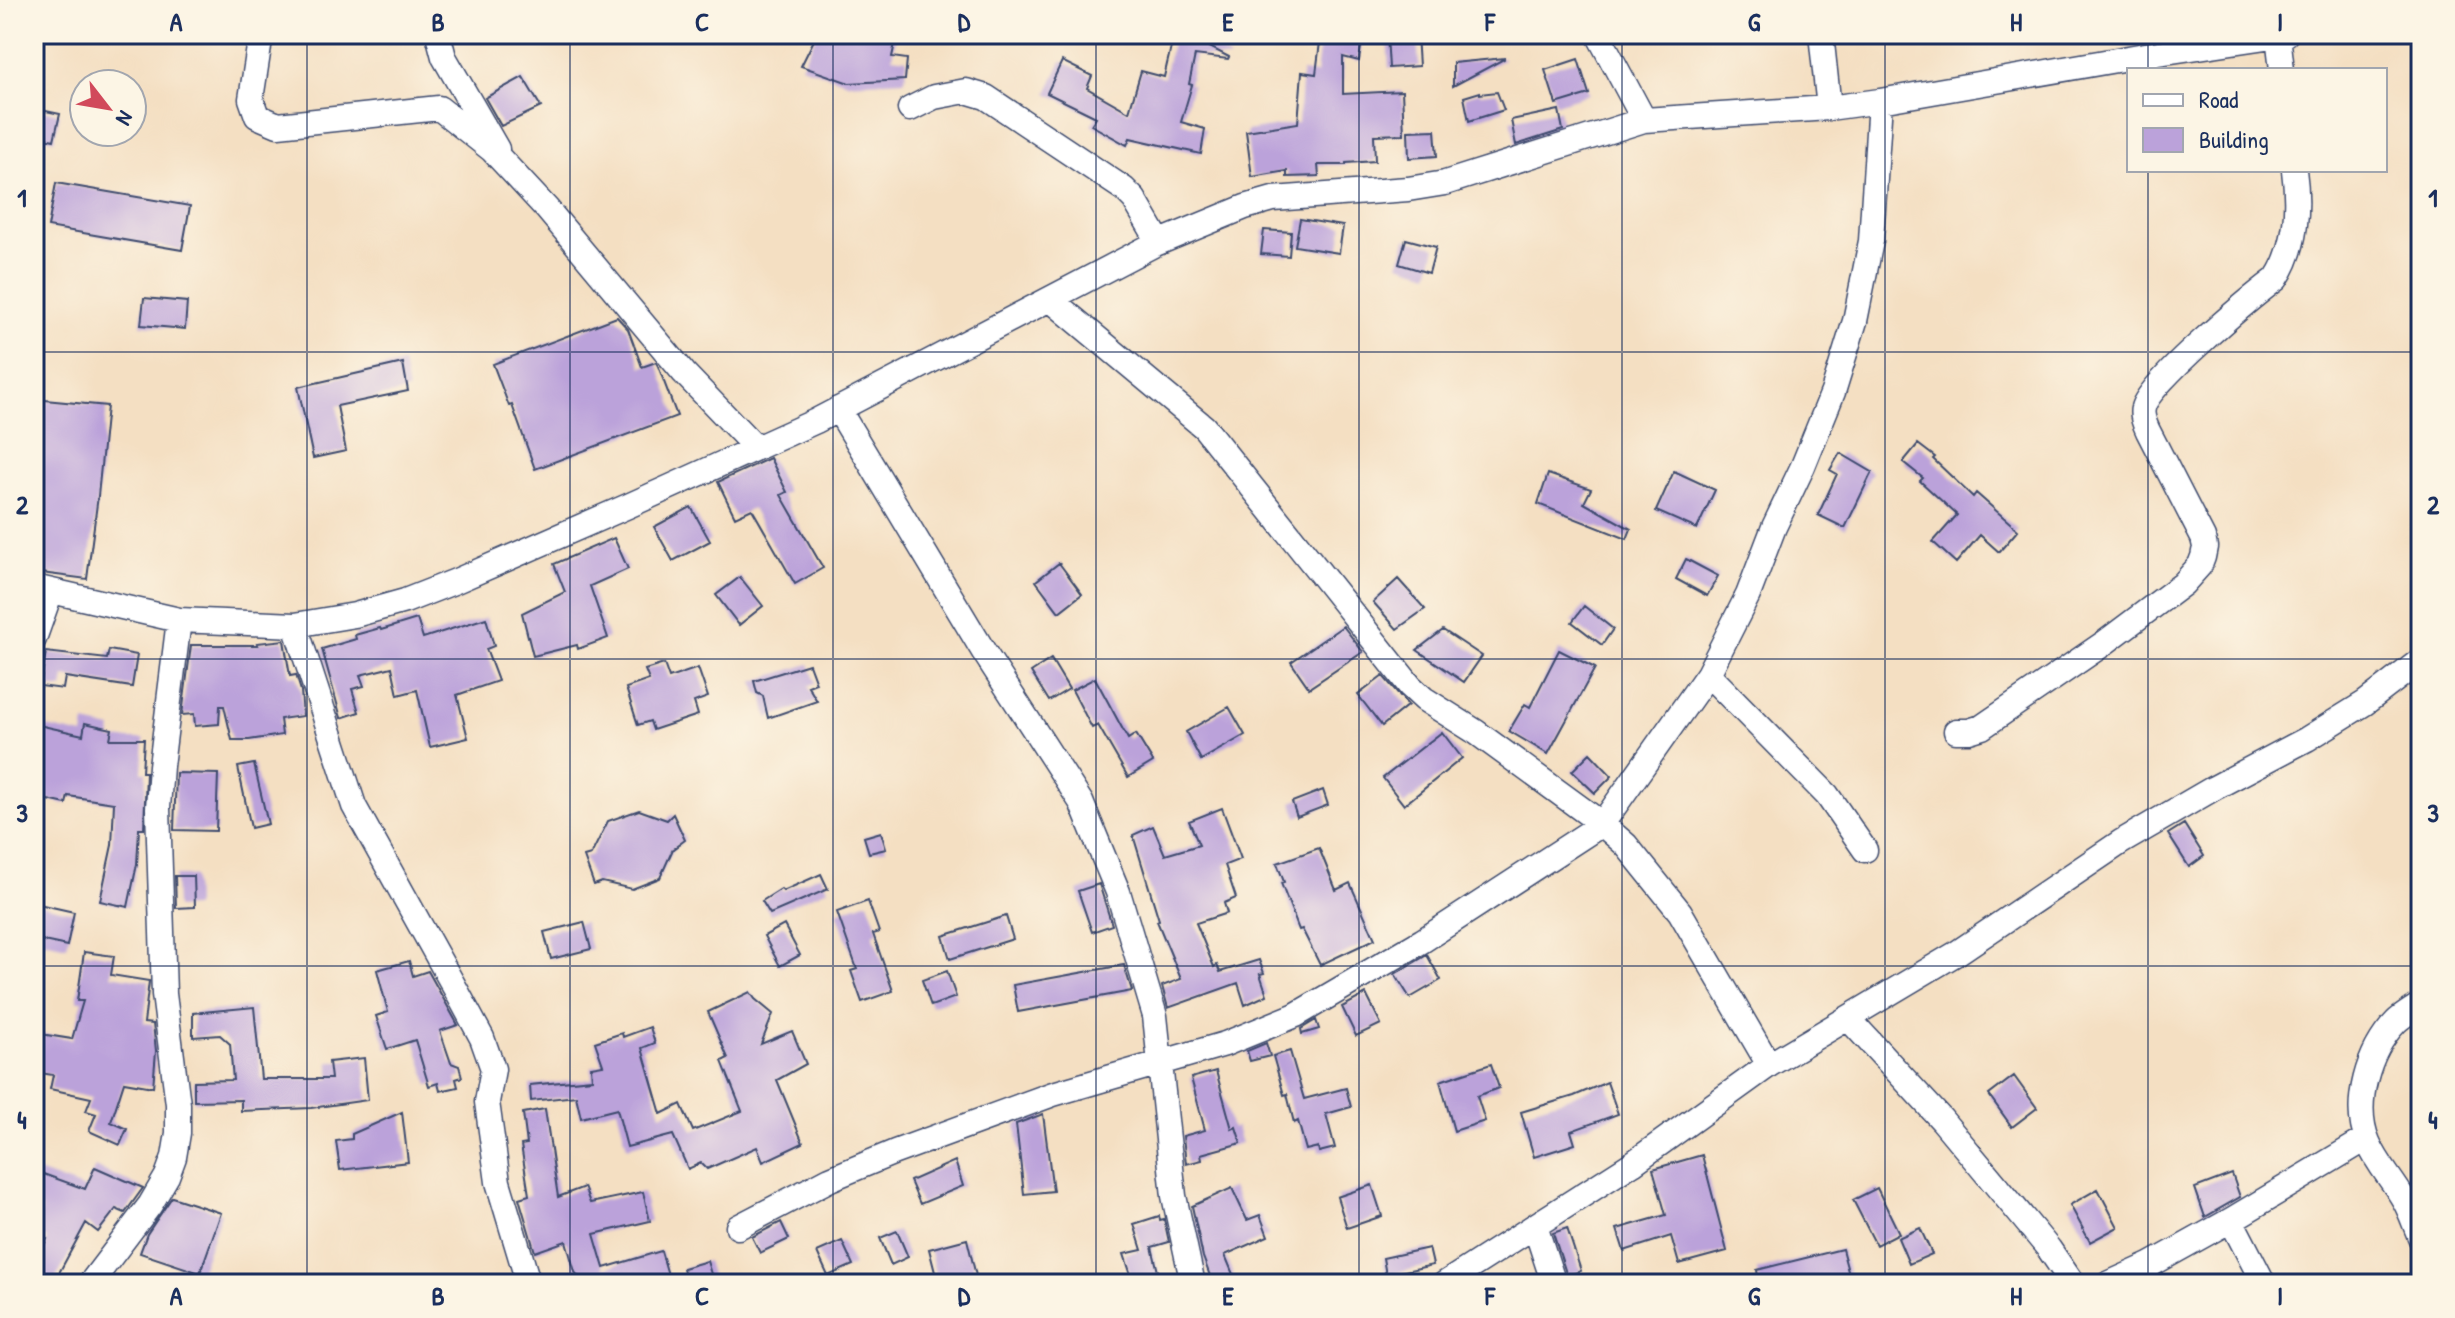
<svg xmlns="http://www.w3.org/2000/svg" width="2455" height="1318" viewBox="0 0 2455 1318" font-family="'Patrick Hand',sans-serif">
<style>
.building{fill:#bba2da}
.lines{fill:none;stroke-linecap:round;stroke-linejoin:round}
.minor-casing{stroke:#3c496d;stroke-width:27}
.minor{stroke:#fff;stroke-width:24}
.grid{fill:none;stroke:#1b2f5e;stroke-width:2;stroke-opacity:0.55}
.neatline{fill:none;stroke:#1b2f5e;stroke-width:3}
.grid-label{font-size:26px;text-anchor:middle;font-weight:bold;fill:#1b2f5e}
</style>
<rect width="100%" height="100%" fill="#fcf5e5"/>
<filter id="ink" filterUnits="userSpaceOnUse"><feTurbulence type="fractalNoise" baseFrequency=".0125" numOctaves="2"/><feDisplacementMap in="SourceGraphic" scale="16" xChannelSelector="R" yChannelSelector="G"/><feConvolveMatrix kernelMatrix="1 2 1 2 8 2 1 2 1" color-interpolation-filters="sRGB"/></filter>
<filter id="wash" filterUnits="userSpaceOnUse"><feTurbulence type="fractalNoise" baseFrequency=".006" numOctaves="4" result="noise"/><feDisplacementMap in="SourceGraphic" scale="32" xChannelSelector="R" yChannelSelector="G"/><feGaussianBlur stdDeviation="1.8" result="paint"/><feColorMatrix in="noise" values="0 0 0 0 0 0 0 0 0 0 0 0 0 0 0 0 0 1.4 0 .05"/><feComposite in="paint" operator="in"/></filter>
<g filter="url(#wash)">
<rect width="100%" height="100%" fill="#f4dfc2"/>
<g id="blocks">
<path class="building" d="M817,34H897L892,57L907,59L905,80L849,83L801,66Z
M1174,34H1197L1196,40L1229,57L1228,59L1195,55L1189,84L1192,85L1181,122L1205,129L1201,154L1130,138L1127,145L1091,125L1096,117L1047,93L1062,61L1092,76L1087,88L1129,112L1141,71L1164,77Z
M1321,34H1363L1359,61L1343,57V94L1402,91L1404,134L1374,135L1375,161L1346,163V165H1318L1319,176L1287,177V171L1252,177L1246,131L1298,123L1302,72L1316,74Z
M1417,34L1419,66L1389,68L1387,35Z
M1504,58V59L1453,86V63Z
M1578,59L1589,94L1556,104L1545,70Z
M523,77L541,107L501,126L485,98Z
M1480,92V94L1497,92L1504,110L1469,121L1464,97Z
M41,110L60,114L54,140L35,136Z
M1559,110L1563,130L1516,145L1511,120Z
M1435,130L1437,156L1409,158L1408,131Z
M56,183L190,206L182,250L48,227Z
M1300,219L1343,226L1339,253L1295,246Z
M1264,230L1291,232L1289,256L1261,254Z
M1406,239L1436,247L1429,273L1399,264Z
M144,298L187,302L185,329L141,325Z
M617,317L628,329L642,367L656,362L658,366L677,416L535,469L512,405L509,406L493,364Z
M403,363L408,391L337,406L346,451L313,458L298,387Z
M34,399L107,406L98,496L87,579L34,572Z
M1918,444L1935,457L1933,459L1973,497L1976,493L2018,530L1999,552L1980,535L1956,563L1933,542L1957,515L1920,481L1923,478L1903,462Z
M1840,453L1872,472L1845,528L1818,515L1837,474L1830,470Z
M770,458L787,492L781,495L823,568L795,584L752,509L735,517L718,482Z
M1674,471L1715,490L1697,529L1656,511Z
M1548,474L1591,489L1584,503L1631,529L1627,539L1538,504Z
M691,507L710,541L673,561L654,527Z
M614,538L628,569L590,586L608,638L578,649L577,645L533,656L522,613L565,592L554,564Z
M1686,559L1718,576L1707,596L1676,579Z
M1059,563L1082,594L1059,612L1036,581Z
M740,577L763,606L739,625L716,595Z
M1398,579L1425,609L1397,629L1373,602Z
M1584,606L1613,629L1602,645L1572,622Z
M486,618L494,646L486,649L498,681L457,695L468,738L430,747L417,690L398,695L392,667L360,675L364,686L352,689L359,712L341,718L322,649L356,639L355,635L380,628L381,630L417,619L423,638Z
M1343,626L1363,652L1309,688L1291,662Z
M1443,630L1482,656L1464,682L1417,650Z
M284,640L290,676L296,675L301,691L303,716L280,719L282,735L249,740H232L224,706H220L219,724L195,726L194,714L182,715L191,645H258L257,643Z
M109,650L137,655L132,687L65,677L63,689L40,686L46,652L107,659Z
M1559,650L1595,668L1548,754L1509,731L1525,704L1530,707Z
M1051,659L1069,689L1049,701L1031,672Z
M664,664L669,678L698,668L708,697L694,702L698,715L653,730L650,721L638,725L626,688L649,680L645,670Z
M809,664L816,683L808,686L817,701L768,718L763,696L757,693L754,681Z
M1383,676L1408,705L1382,726L1358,695Z
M1095,678L1128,739L1136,734L1153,762L1128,777L1098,725L1092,728L1072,690Z
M1229,707L1245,735L1201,760L1186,732Z
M85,723L112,729L110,739H144L142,772H146L144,829H139L137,864L128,907L100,901L112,845L114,803L68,796L66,804L34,797V724L83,735Z
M1442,732L1462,758L1404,805L1383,778Z
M1590,753L1612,776L1595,793L1572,771Z
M254,764L268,824L251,828L238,767Z
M176,773L218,774L216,831L174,830Z
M1323,790L1328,805L1297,817L1292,802Z
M1222,808L1241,859L1225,865L1236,898L1224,903L1227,913L1196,923L1214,967L1217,965L1220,972L1259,960L1264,973L1260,974L1267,995L1245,1005L1238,983L1168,1008L1162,986L1181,979L1157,921L1159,920L1133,835L1153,826L1165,855L1199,845L1189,821Z
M639,810L667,820L673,814L685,840L673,849L660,878L632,889L602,882L594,885L584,857L591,855L608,821Z
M2184,824L2204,856L2189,867L2168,834Z
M881,832L886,849L869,853L864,837Z
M1319,848L1336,890L1350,883L1375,939L1320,965L1302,929L1299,930L1281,883L1284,882L1277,863Z
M821,874L828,889L770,914L762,901L781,889L783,891Z
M175,876H194L195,907L176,908Z
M1099,884L1112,925L1092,932L1078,891Z
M868,901L879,932L873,934L893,991L862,1002L851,971L857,969L837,912Z
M34,903L74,912L67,946L34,939Z
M1006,916L1013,939L950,959L943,936Z
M584,922L591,949L551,959L544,932Z
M784,925L800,955L780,966L764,936Z
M84,952L114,956L111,975L149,981L144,1023L153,1024L156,1051L153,1087L124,1082L111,1122L127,1129L120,1145L89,1131L96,1114L86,1111L91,1098L50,1089L53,1075L34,1072V1033L72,1039L83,1001H77Z
M1427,955L1441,980L1410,998L1395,974Z
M409,961L413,976L428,971L458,1025L440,1031L451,1063L459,1066L462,1077L456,1079L458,1087L440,1091L438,1083L429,1086L415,1040L387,1049L376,1016L388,1012L377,970Z
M1124,965L1132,991L1018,1012L1013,985Z
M947,971L956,997L931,1006L922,980Z
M750,992L755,999L773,1014L761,1044L792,1031L806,1064L777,1080L803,1143L763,1162L757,1147L707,1169L701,1163L688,1169L673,1135L627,1147L617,1109L581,1118L576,1096L531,1101L530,1085L592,1079L591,1067L603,1065L595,1042L622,1033L623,1037L650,1027L655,1043L642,1048L661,1114L681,1104L693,1131L742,1111L722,1061L728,1058L708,1012Z
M1366,994L1381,1024L1356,1036L1342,1007Z
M254,1007L261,1079H331L329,1062L364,1058L368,1100L311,1108L241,1111V1100L194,1101V1081L233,1080L230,1044L220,1035L193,1037V1013Z
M1316,1020L1319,1029L1302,1034L1301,1029Z
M1266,1043L1270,1056L1250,1061L1247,1051Z
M1290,1051L1304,1099L1346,1088L1351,1107L1326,1114L1335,1148L1319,1152L1318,1147L1306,1150L1298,1121L1294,1123L1287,1094L1284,1095L1273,1056Z
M1491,1064L1499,1088L1477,1096L1485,1121L1454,1131L1440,1081Z
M1216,1071L1232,1129L1236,1127L1241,1143L1201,1154L1202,1160L1186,1164L1183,1136L1205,1130L1191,1078Z
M2014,1076L2037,1108L2012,1127L1989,1095Z
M1607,1082L1618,1114L1571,1131L1575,1144L1534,1157L1521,1112L1574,1096Z
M545,1109L558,1197L584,1187L590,1203L643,1192L650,1221L594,1234L604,1268L661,1251L668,1275L638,1284H565V1279L578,1276L575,1272L566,1241L535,1252L519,1198L529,1195L521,1145L527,1144L523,1113Z
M402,1112L408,1162L340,1170L336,1141L352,1139V1134Z
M1043,1114L1053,1191L1024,1194L1016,1124Z
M1702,1155L1727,1251L1679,1264L1671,1236L1624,1251L1617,1229L1666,1215L1653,1169Z
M955,1161L963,1186L920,1204L910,1181Z
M95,1167L143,1188L125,1213L116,1209L98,1232L86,1223L53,1284H34V1264L47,1239L34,1234L42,1209L34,1206V1184L38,1172L85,1189Z
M2232,1174L2240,1197L2205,1217L2195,1188Z
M1372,1185L1382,1216L1347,1228L1337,1197Z
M1232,1188L1247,1220L1260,1215L1268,1236L1225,1255L1237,1284H1213L1203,1257L1192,1206Z
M1877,1188L1899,1233L1876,1245L1853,1200Z
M2098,1189L2118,1227L2090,1242L2070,1205Z
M172,1197L221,1213L200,1273L140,1253L147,1234Z
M1159,1216L1160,1220L1164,1219L1169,1242L1152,1247L1161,1284H1134L1124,1254L1142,1250L1134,1224Z
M781,1222L789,1239L760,1253L752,1237Z
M1567,1228L1581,1271L1567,1276L1553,1233Z
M1920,1228L1932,1254L1909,1264L1898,1238Z
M897,1231L908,1257L891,1265L880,1238Z
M967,1239L978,1284H938L929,1249Z
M842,1241L853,1265L828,1276L817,1252Z
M1429,1248L1433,1265L1386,1275L1383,1258Z
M1842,1249L1849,1275L1814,1284H1759L1757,1270Z
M707,1261L714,1284H687L683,1268Z"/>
</g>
</g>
<g filter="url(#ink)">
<use href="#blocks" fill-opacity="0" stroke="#3c496d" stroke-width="2"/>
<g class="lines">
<defs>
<path id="minor" d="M261,34L251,99L257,116L278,125L439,108L492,150L507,166L547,209L684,373L756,448
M438,34L444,57L497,149
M1598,34L1644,120
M1821,34L1829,108
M2278,35L2282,70
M910,109L934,97L966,91L986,97L1124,189L1134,199L1159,242
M1050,299L1204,427L1410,686L1424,699L1476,732L1602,824L1626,845L1680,912L1769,1065
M838,409L984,652L1081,802L1118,892L1155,1016L1174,1196L1193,1284
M34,587L179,620L295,625L355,615L405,601L456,581L628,506L816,421L1153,245L1245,207L1273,199L1408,189L1445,183L1644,120L1829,108L1880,101L2145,55L2286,34
M295,625L354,806L455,988L482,1038L493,1069L487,1102L498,1182L526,1275L530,1284
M34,639L51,591
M1708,674L1827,795L1865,850
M1956,731H1969L1982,727L2103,644L2183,584L2200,565L2203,557L2205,547L2203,538L2148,431C2145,424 2141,416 2143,408C2147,384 2252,297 2276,279C2297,248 2299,206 2294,170
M2421,1004C2413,1010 2403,1015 2396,1022C2368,1051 2352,1104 2368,1142C2377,1164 2393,1180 2404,1200C2411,1212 2415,1226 2421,1239
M1848,1018L1942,1120L2049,1249L2073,1284
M2231,1220L2264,1284
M1535,1226L1554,1284
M738,1227L830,1179L895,1152L1053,1094L1225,1044L1296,1015L1422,941L1602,824L1708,674L1748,595L1774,527L1803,466L1833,392L1855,321L1871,241L1880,101
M90,1284L150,1205L167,1176L174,1157L178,1133V1104L164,994L158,808L161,766L179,620
M1444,1284L1633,1163L1769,1065L1957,953L2121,842L2214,788L2307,739L2365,703L2421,660
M2108,1284L2150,1265L2231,1220L2366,1139"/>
</defs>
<use href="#minor" class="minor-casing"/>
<use href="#minor" class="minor"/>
</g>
</g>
<path class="grid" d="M307,34V1284M570,34V1284M833,34V1284M1096,34V1284M1359,34V1284M1622,34V1284M1885,34V1284M2148,34V70M2148,170V1284M34,352H2421M34,659H2421M34,966H2421"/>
<rect width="2455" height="1318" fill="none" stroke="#fcf5e5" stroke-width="88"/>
<rect x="2127" y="68" width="260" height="104" fill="#fcf5e5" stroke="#a2a6af" stroke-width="2"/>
<rect x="2143" y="94" width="40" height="12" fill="#ffffff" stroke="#a2a6af" stroke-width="2"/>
<text x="2199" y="108" font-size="24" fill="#1b2f5e">Road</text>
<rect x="2143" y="128" width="40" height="24" fill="#bba2da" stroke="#a2a6af" stroke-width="2"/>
<text x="2199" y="148" font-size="24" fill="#1b2f5e">Building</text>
<g transform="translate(108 108) rotate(121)"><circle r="38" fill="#fcf5e5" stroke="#a2a6af" stroke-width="2"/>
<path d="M0-6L14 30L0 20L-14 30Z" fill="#d1495b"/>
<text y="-12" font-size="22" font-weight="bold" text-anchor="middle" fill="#1b2f5e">N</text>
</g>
<rect x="44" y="44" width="2367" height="1230" class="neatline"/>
<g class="grid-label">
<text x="176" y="31">A</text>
<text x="438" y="31">B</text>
<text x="702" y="31">C</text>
<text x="964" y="31">D</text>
<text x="1228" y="31">E</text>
<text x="1490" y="31">F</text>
<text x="1754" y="31">G</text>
<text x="2016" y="31">H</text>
<text x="2280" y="31">I</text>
<text x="22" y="207">1</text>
<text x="2433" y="207">1</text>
<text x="22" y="514">2</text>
<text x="2433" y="514">2</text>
<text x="22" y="822">3</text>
<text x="2433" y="822">3</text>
<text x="22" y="1129">4</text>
<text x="2433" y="1129">4</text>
<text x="176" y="1305">A</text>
<text x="438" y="1305">B</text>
<text x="702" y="1305">C</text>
<text x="964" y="1305">D</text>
<text x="1228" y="1305">E</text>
<text x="1490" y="1305">F</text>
<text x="1754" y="1305">G</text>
<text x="2016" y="1305">H</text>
<text x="2280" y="1305">I</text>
</g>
</svg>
